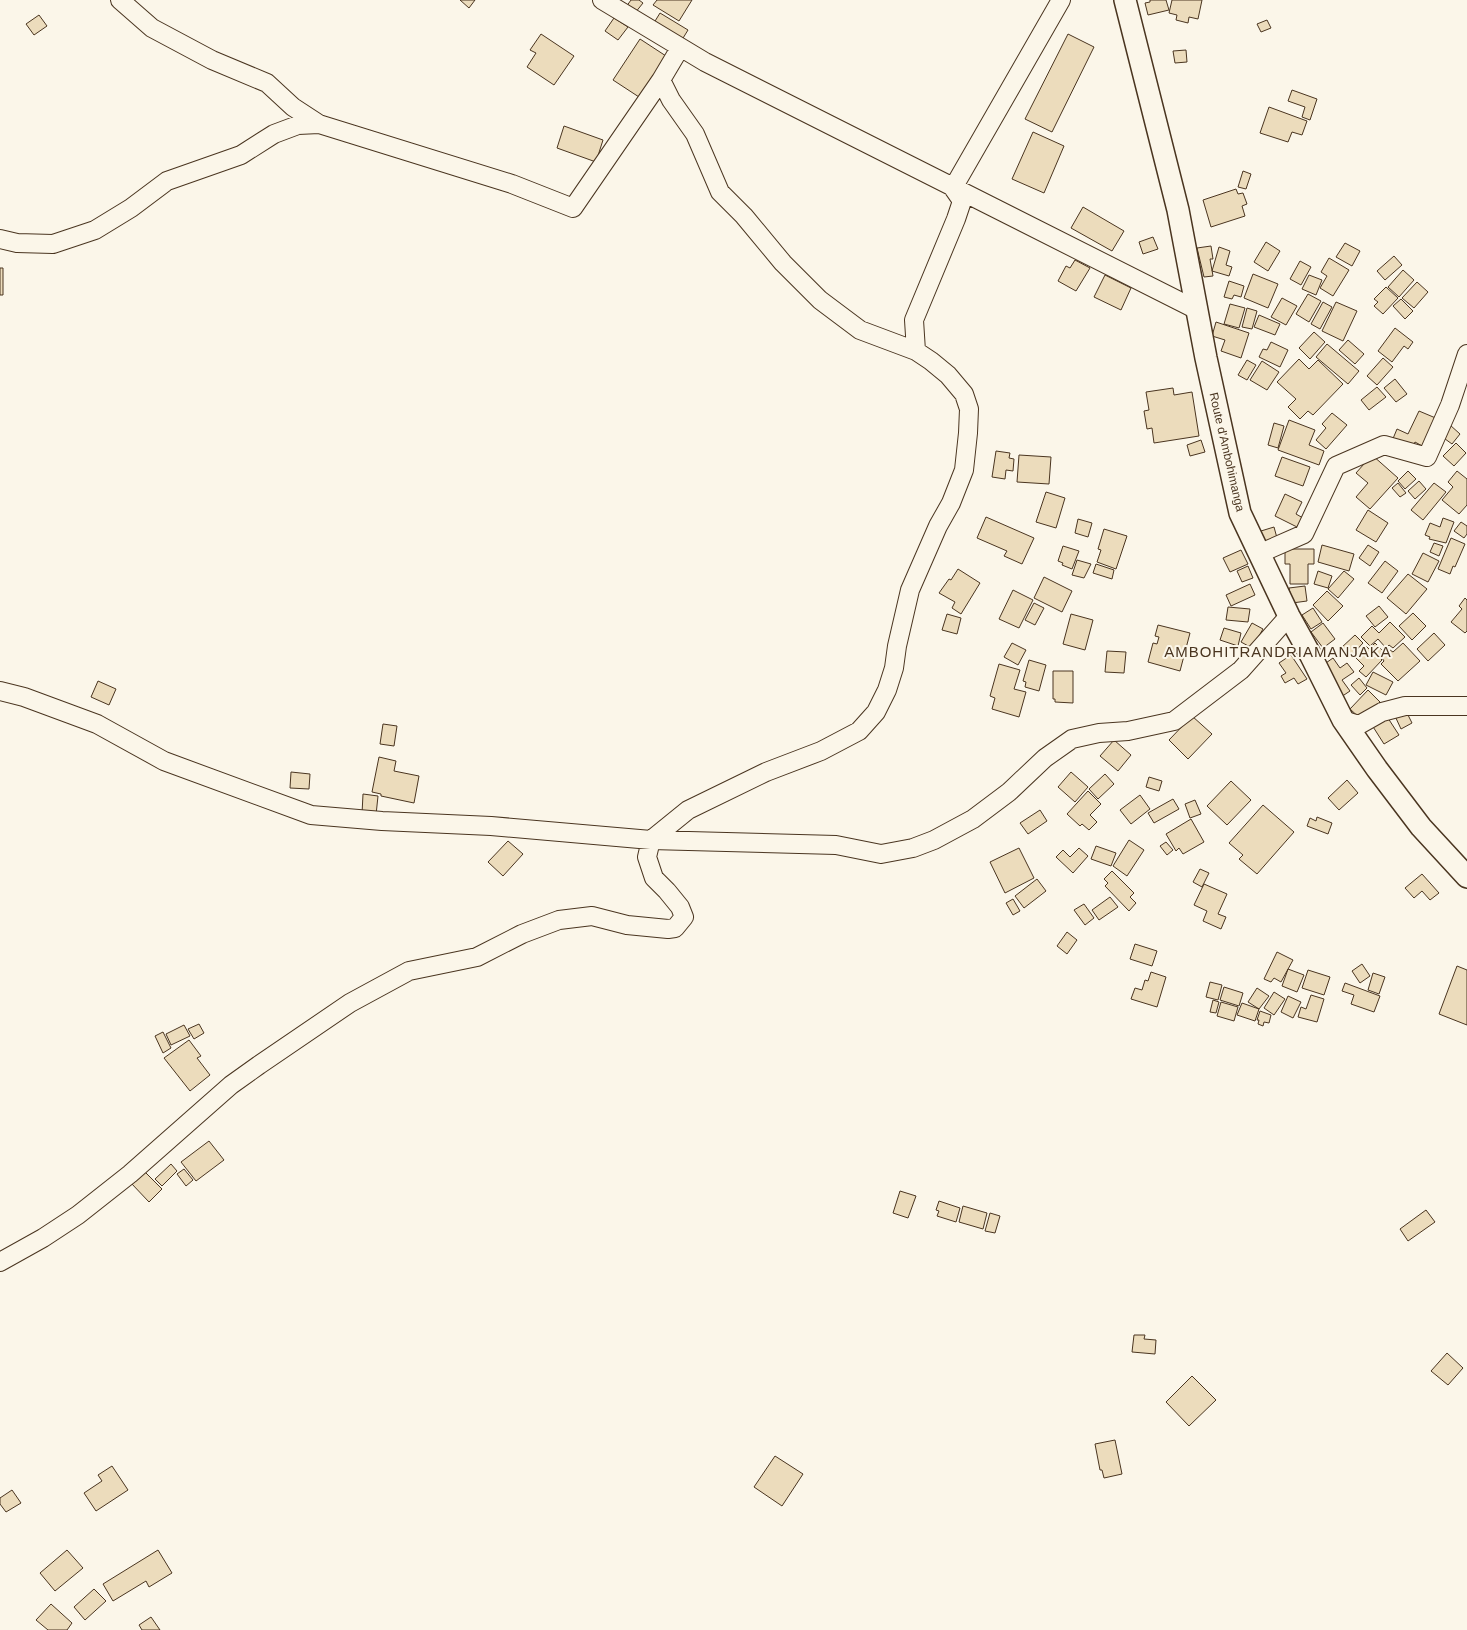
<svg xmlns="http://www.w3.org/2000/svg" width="1467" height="1630" viewBox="0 0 1467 1630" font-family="Helvetica,sans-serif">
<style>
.building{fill:#ecdcbc;stroke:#4a3520}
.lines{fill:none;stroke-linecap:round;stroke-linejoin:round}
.minor-casing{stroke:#4a3520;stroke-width:20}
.tertiary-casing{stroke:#4a3520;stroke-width:24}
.minor{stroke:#fbf6e9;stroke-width:18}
.tertiary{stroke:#fbf6e9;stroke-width:21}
.labels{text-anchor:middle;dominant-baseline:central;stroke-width:4;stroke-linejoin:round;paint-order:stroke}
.street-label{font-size:12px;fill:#4a3520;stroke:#fbf6e9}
.quarter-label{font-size:15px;letter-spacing:1px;fill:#4a3520;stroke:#fbf6e9}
</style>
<rect width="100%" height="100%" fill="#fbf6e9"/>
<path class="building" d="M460,0H475L469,8Z
M631,0H639L643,3L635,13L626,7Z
M657,0H692L679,21L653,5Z
M1150,0H1166L1169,10L1148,15L1145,3L1150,2Z
M1172,0H1202L1198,19L1189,17L1188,23L1176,20L1177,15L1169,13Z
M660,13L688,30L680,43L652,26Z
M39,15L47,26L34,35L26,24Z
M614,18L628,27L618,40L605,31Z
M1267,20L1271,28L1261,32L1257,24Z
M541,34L574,56L554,85L527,67L536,53L530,50Z
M1068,34L1094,47L1052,132L1025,119Z
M640,39L666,56L639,97L613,80Z
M1186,50L1187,62L1175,63L1173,51Z
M1292,90L1317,99L1310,120L1302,117L1305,107L1288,101Z
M1269,107L1307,121L1302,135L1292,132L1288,142L1260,133Z
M564,126L603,140L596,162L557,148Z
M1033,132L1064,146L1044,193L1012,179Z
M1243,171L1251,174L1246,189L1238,187Z
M1236,189L1238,194L1243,193L1247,204L1242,206L1245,216L1211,227L1203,200Z
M1083,207L1124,231L1112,251L1071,228Z
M1153,237L1158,249L1143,254L1139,242Z
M1266,242L1280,251L1268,271L1254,262Z
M1345,243L1360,251L1352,266L1336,257Z
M1211,246L1213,259H1210L1213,276L1204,277L1197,248Z
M1219,247L1230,251L1226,265L1232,267L1229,276L1212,271Z
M1394,256L1402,265L1385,280L1377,271Z
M1329,258L1349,270L1333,296L1320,288L1327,276L1321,272Z
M1075,260L1090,268L1076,291L1058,281L1066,266L1070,268Z
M1300,261L1311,267L1301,285L1290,279Z
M0,268H3V295H0Z
M1403,270L1414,280L1399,297L1388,287Z
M1253,274L1278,284L1268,308L1244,298Z
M1105,275L1131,288L1121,310L1094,297Z
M1309,275L1322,280L1316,295L1302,289Z
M1229,281L1244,286L1241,297L1234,295L1232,299L1224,297Z
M1417,282L1428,292L1414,308L1402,298Z
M1386,287L1398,298L1383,314L1374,306L1378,302L1374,299Z
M1308,294L1321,301L1309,322L1296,314Z
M1282,298L1297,306L1286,325L1271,317Z
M1401,299L1413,311L1405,319L1393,306Z
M1323,302L1332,307L1320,329L1311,324Z
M1336,302L1357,311L1343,341L1322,331Z
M1230,304L1245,308L1239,328L1224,324Z
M1247,308L1257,311L1252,329L1242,327Z
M1259,315L1280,324L1275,335L1254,327Z
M1216,322L1249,333L1241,358L1221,351L1225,340L1212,336Z
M1395,328L1413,342L1408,349L1404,346L1392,362L1378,351Z
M1314,332L1325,342L1310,359L1299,348Z
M1348,340L1364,354L1355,364L1339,350Z
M1271,342L1288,350L1280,367L1259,357L1263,349L1267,350Z
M1327,344L1359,371L1348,384L1316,357Z
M1383,358L1393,367L1377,385L1367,376Z
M1299,359L1309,369L1318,360L1343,384L1313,415L1308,411L1300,419L1288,407L1296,399L1277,382Z
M1247,360L1256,365L1247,380L1238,375Z
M1262,361L1279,372L1267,390L1250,380Z
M1395,379L1407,394L1396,402L1384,388Z
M1377,387L1386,397L1369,410L1361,400Z
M1173,388L1174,395L1192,392L1199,436L1154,443L1152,428L1147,429L1144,411L1149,410L1146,392Z
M1419,411L1438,419L1424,447L1415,442L1411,450L1392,441L1397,429L1408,434Z
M1332,413L1347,425L1326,449L1316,440L1326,428L1322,424Z
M1289,420L1315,430L1309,445L1324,451L1319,465L1278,450Z
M1274,423L1284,426L1278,448L1268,445Z
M1450,425L1460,434L1452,444L1441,436Z
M1201,440L1205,452L1190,456L1187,445Z
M1456,443L1466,453L1454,466L1443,456Z
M996,451L1010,453L1009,458L1014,459L1013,471L1006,470L1005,479L992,477Z
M1019,455L1051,457L1049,484L1017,482Z
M1372,455L1398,478L1370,509L1356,497L1368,483L1356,473Z
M1282,457L1310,467L1303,486L1275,476Z
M1408,471L1416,479L1405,489L1398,481Z
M1457,471L1467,479V505L1459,514L1442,500L1453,487L1448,482Z
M1419,481L1426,489L1415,499L1408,491Z
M1398,483L1406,493L1400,497L1392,488Z
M1434,483L1446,492L1423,520L1411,510Z
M1046,492L1065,498L1056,528L1036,522Z
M1285,494L1302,502L1296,514L1303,518L1299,528L1275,516Z
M1368,510L1388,523L1376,542L1356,530Z
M986,517L1034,538L1022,564L1004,556L1007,551L977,538Z
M1443,518L1454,522L1446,543L1429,539L1430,537L1425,535L1430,523L1440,527Z
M1078,519L1092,523L1088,537L1075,533Z
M1461,522L1467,526V534L1464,538L1454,531Z
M1274,527L1277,538L1264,542L1261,531Z
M1104,529L1127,536L1116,569L1097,562L1101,550L1098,549Z
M1451,538L1465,544L1455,567L1453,566L1450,574L1438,569Z
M1434,543L1443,546L1439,556L1430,552Z
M1322,545L1354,554L1349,571L1318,562Z
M1368,545L1379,552L1370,566L1359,558Z
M1063,546L1079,551L1072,569L1062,565L1063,563L1058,561Z
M1285,549H1314V564H1308V584H1290V564H1285Z
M1241,550L1248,564L1230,572L1223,558Z
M1423,553L1439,561L1428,582L1412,574Z
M1077,560L1091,564L1084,578L1072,575Z
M1385,561L1398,571L1382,593L1368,583Z
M1096,564L1114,570L1112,579L1093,573Z
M1248,566L1253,578L1242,582L1237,571Z
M958,569L980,583L961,614L952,608L955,602L939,593L949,579L951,580Z
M1318,571L1332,576L1328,588L1314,584Z
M1344,571L1354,579L1338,598L1328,589Z
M1408,574L1427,589L1406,614L1387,598Z
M1044,577L1072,591L1062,612L1034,598Z
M1250,584L1255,595L1231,606L1226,595Z
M1305,586L1307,601L1292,603L1289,588Z
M1013,590L1033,600L1019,628L999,619Z
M1327,591L1343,606L1328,621L1313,605Z
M1465,598L1467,600V631L1465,633L1451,622L1462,609L1459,606Z
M1034,603L1044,608L1035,625L1025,620Z
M1379,606L1388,617L1375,627L1366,616Z
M1228,607L1250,609L1248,622L1226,620Z
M1313,608L1322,622L1311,629L1302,615Z
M1413,613L1426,626L1412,640L1399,626Z
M947,614L961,618L957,634L942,630Z
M1071,614L1093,620L1085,650L1063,644Z
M1390,622L1405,637L1393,648L1389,645L1386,648L1378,639L1370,646L1361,637L1372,626L1379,633Z
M1252,623L1263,629L1252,648L1241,642Z
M1323,623L1335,639L1323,648L1311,632Z
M1158,625L1190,633L1180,671L1148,662L1153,643L1157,644L1159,637L1155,636Z
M1224,628L1241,633L1238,646L1220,640Z
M1434,633L1445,645L1428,661L1417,649Z
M1355,635L1363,643L1350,657L1341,648Z
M1012,643L1026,650L1018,665L1004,657Z
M1375,643L1383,651L1378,656L1382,660L1366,677L1359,671L1364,666L1355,657L1366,646L1369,649Z
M1403,643L1420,661L1398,681L1381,664L1384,661L1382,658L1390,650L1393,652Z
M1107,651L1126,652L1124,673L1105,672Z
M1291,655L1307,679L1298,684L1294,678L1285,683L1281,676L1286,673L1279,663Z
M1333,658L1340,668L1347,663L1354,672L1342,680L1350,691L1341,697L1323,665Z
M1029,660L1046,665L1039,691L1025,687L1026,682L1023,681Z
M999,664L1020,670L1014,689L1026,692L1019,717L992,709L995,698L990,696Z
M1053,671H1073V703L1055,702V699H1053Z
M1373,672L1393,682L1386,695L1366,685Z
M1359,678L1367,688L1360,695L1351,685Z
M98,681L116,689L109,705L91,697Z
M1368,690L1380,702L1363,721L1350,709Z
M1406,711L1412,723L1401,729L1395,716Z
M1384,712L1399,735L1384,744L1370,722Z
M1192,716L1212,734L1188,759L1169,740Z
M383,724L397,726L394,746L380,744Z
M1114,740L1131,755L1118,771L1100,756Z
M379,757L396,761L394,771L419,776L414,803L381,796V794L372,792Z
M291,772L310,774L309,789L290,788Z
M1071,772L1088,787L1075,802L1058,787Z
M1105,774L1114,784L1098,799L1089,789Z
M1149,777L1162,781L1159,791L1146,787Z
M1347,780L1358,793L1339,810L1328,798Z
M1231,781L1251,800L1227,825L1207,806Z
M1088,791L1101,804L1090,815L1097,822L1089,830L1082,824L1080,826L1067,814Z
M363,794L378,796L376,815L362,814Z
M1140,795L1150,809L1131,824L1120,810Z
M1173,799L1179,809L1154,823L1148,813Z
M1195,800L1201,814L1190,818L1185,804Z
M1263,805L1294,832L1257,874L1239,859L1243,855L1229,843Z
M1040,810L1047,821L1028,834L1020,823Z
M1317,817L1332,823L1328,834L1307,826L1310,818L1316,821Z
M1191,819L1204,842L1183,854L1179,848L1176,851L1166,834Z
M1129,840L1144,850L1127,876L1113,866Z
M508,841L523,854L503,876L488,862Z
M1166,842L1173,850L1167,855L1160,846Z
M1096,846L1116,853L1111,866L1091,859Z
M1019,848L1034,878L1005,893L990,862Z
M1079,848L1088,856L1073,873L1056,857L1063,850L1070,857Z
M1200,869L1209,873L1202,887L1193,882Z
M1112,871L1134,893L1130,897L1136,903L1129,911L1105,886L1108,883L1104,879Z
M1422,874L1439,893L1430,900L1422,891L1414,898L1405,888Z
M1037,879L1046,891L1024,908L1015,896Z
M1204,884L1227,894L1218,914L1226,917L1221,929L1203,921L1207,911L1194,905Z
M1110,897L1118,907L1099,920L1092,910Z
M1013,899L1020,911L1013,915L1006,903Z
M1084,904L1094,918L1085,925L1074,910Z
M1067,932L1077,940L1067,954L1057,946Z
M1135,944L1157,951L1152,966L1130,959Z
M1277,952L1293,960L1281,982L1274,978L1271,982L1264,979Z
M1362,964L1370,976L1360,983L1352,971Z
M1457,966L1467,970V1025L1439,1014Z
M1288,969L1304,975L1297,992L1282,986Z
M1308,970L1330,977L1324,995L1302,988Z
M1151,972L1166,977L1157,1007L1131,999L1135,988L1142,990L1145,980L1148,981Z
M1373,973L1385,977L1379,994L1368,990Z
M1210,982L1222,985L1218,1000L1206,997Z
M1345,983L1380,996L1374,1012L1351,1004L1354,995L1342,991Z
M1224,987L1243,993L1239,1006L1220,1000Z
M1257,988L1269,996L1259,1009L1248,1002Z
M1274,992L1285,999L1274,1015L1264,1008Z
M1311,995L1324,999L1317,1022L1298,1017L1301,1007L1306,1009Z
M1288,996L1301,1002L1293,1018L1281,1012Z
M1213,1000L1219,1002L1216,1013L1210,1012Z
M1221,1002L1238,1007L1234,1021L1217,1016Z
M1242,1003L1259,1009L1255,1021L1237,1015Z
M1260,1011L1271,1015L1269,1023L1264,1022L1263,1026L1258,1024L1259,1020H1257Z
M199,1024L204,1033L194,1039L188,1029Z
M184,1025L190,1036L171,1045L166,1034Z
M163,1032L171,1048L163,1053L155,1036Z
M189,1040L201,1056L197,1058L210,1075L190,1091L164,1058Z
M209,1141L224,1160L196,1181L181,1162Z
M171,1164L177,1171L162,1186L155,1179Z
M184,1169L193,1180L186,1186L177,1174Z
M144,1171L162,1189L149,1202L131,1183Z
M900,1191L916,1196L908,1218L893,1213Z
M939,1201L960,1208L956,1222L937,1216L939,1211L936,1210Z
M963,1206L987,1213L983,1229L959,1222Z
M1426,1210L1435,1222L1408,1241L1400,1229Z
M990,1213L1000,1216L995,1233L985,1231Z
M1134,1335H1145L1144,1339L1156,1340L1155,1354L1132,1352Z
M1447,1353L1463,1368L1448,1385L1431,1371Z
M1192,1376L1216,1400L1189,1426L1166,1402Z
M1115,1440L1122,1474L1104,1478L1102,1470H1100L1095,1444Z
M775,1456L803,1474L782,1506L754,1487Z
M112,1466L128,1490L96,1511L84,1493L102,1481L98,1475Z
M12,1490L21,1503L6,1512L0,1504V1498Z
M67,1550L83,1568L55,1591L40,1573Z
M158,1550L172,1573L149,1587L146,1581L113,1601L103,1584Z
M94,1589L106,1601L85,1620L74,1607Z
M51,1604L72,1623L67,1630H48L36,1620Z
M151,1617L160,1630H142L139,1625Z"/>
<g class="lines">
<defs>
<path id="minor" d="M120,0L152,28L212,60L267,83L293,107L319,124
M602,0L705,62L1197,310
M0,239L17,243L53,244L95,230L131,208L167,181L241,155L274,134L298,125L319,124L512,184L573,208L661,80
M916,351L914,320L956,219L962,201L953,188L1061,0
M1260,552H1263L1304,534L1336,466L1384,445L1427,457L1450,405L1467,354
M0,691L24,697L97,724L164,761L311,815L382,821L491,826L651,840L836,845L881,854L913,848L934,840L973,819L1009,792L1045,758L1072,739L1099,733L1128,731L1174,721L1241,670L1289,616
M1343,720L1359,725L1382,712L1405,706H1467
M0,1262L43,1238L78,1215L130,1174L231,1085L259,1065L350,1003L409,971L477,957L522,934L559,920L592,916L627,925L668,929L675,928L684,917L680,907L667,891L654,878L647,857L651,840L688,810L766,772L821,751L859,731L876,712L887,690L894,668L897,646L910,590L938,526L951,503L964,470L968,433L969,409L964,394L948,375L931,361L916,351L860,330L820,300L783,263L744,216L720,192L695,134L671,100L661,80L680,48"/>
<path id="tertiary" d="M1125,0L1178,210L1206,358L1240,513L1289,616L1311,656L1343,720L1377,769L1421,827L1467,877"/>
</defs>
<use href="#minor" class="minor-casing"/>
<use href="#tertiary" class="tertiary-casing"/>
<use href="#minor" class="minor"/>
<use href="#tertiary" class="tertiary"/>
</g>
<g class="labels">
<g class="street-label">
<text transform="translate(1227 452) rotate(77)">Route d'Ambohimanga</text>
</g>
<g class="quarter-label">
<text x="1278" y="651">AMBOHITRANDRIAMANJAKA</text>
</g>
</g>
</svg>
